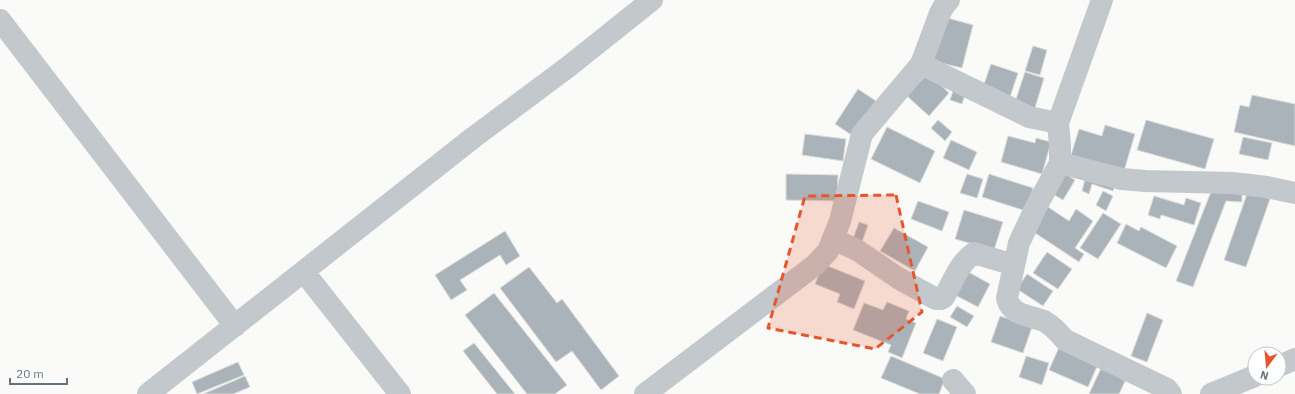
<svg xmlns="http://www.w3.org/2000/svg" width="1295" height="394" viewBox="0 0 1295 394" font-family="'IBM Plex Sans',sans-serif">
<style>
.building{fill:#aab3b9;stroke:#dcdcda}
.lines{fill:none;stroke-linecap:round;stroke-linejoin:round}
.minor{stroke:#c3c8cc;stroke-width:22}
.marked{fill:#e4572e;fill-opacity:0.2;stroke:#e4572e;stroke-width:3;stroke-dasharray:8 5;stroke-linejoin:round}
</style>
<rect width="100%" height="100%" fill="#fafaf8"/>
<path class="building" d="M944,17L973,25L962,68L933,61Z
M1033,46L1047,50L1040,75L1025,71Z
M991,64L1018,73L1010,97L983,87Z
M1025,72L1044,78L1035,108L1015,102Z
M928,73L949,93L929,116L907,96Z
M954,88L966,92L962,104L950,100Z
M858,89L876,101L853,136L835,124Z
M1252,95L1295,104V146L1234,132L1240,105L1249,107Z
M938,120L952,132L945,141L931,128Z
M1146,120L1214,139L1205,169L1137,150Z
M1105,125L1135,134L1124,171L1071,155L1079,129L1102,136Z
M887,127L935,151L920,183L871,159Z
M805,134L846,139L843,161L802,155Z
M1008,136L1035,143L1036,138L1051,142L1042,174L1001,162Z
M1243,137L1272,143L1268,160L1239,154Z
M951,140L977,152L969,170L943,158Z
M1063,173L1075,180L1063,200L1051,193Z
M786,174L838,175L837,201L786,200Z
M967,174L983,179L977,198L960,193Z
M989,174L1033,188L1026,211L982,197Z
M1086,175L1115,183L1113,191L1092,184L1089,194L1082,191Z
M1212,189L1242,193V202L1226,201L1193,287L1176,281Z
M1103,191L1113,196L1106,211L1096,205Z
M1248,191L1270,199L1246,267L1224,260Z
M1154,196L1184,205L1186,198L1201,203L1194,225L1161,215L1160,219L1148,215Z
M918,201L949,212L942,231L911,219Z
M1045,205L1069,221L1076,209L1093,221L1075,248L1084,254L1079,262L1029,229Z
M964,210L1003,222L994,250L955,239Z
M1103,213L1121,224L1098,259L1080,248Z
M859,222L868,225L862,242L853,239Z
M1126,224L1139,231L1141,227L1177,246L1166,268L1117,243Z
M894,228L928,247L915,271L880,251Z
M505,231L520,256L506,265L500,255L460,280L467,290L451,300L435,275Z
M1047,252L1072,269L1058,289L1033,273Z
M823,264L865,281L854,309L837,302L840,294L815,284Z
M529,267L557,303L562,299L619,376L601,390L572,351L556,362L500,288Z
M963,269L990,284L978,307L951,293Z
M1027,274L1053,291L1043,306L1017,289Z
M494,293L567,385L555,394H527L465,315Z
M887,302L909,311L906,319L916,323L902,358L888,352L891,345L853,330L864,303L883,310Z
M957,306L974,316L967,327L950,317Z
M1147,313L1163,320L1147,362L1131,356Z
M1000,316L1032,327L1023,353L991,342Z
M937,319L957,327L943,361L923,353Z
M474,343L515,394H497L463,351Z
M1060,345L1099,362L1088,387L1049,370Z
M891,356L945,379L939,394H920L881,378Z
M1026,356L1049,363L1042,385L1019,377Z
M238,362L244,375L197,394L192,382Z
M1102,366L1127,377L1119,394H1089Z
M245,376L250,387L233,394H203Z"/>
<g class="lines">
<path class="minor" d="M1102,0L1058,123L1060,146V163L1122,179L1145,181L1232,183L1267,187L1295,193
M0,20L235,326
M921,64L1029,117L1058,123
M1060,163L1035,209L1019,243L1007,298C1011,316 1029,315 1044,321C1053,326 1058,332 1065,340L1167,389L1171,394
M833,239L857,250L898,278L936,299H941L944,297C953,282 959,263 974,253L1014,265
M304,272L400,394
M1279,366L1295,359
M953,380L965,394
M148,394L474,137L568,67L652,0
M645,394L815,265L828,251L840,221L862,134L921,64L940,13L944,6L949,0
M1211,394L1255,376"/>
</g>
<path class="marked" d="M896,195L922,312L875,349L768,328L805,196Z"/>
<g transform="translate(1267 366) rotate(196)"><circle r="19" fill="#ffffff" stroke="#c1c8cd"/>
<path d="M0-3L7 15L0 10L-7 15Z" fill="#e4572e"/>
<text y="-6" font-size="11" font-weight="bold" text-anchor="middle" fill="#657683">N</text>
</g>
<path d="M10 378v6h57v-6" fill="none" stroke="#657683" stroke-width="2"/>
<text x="16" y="378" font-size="12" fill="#657683" stroke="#ffffff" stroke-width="3" paint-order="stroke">20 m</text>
</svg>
